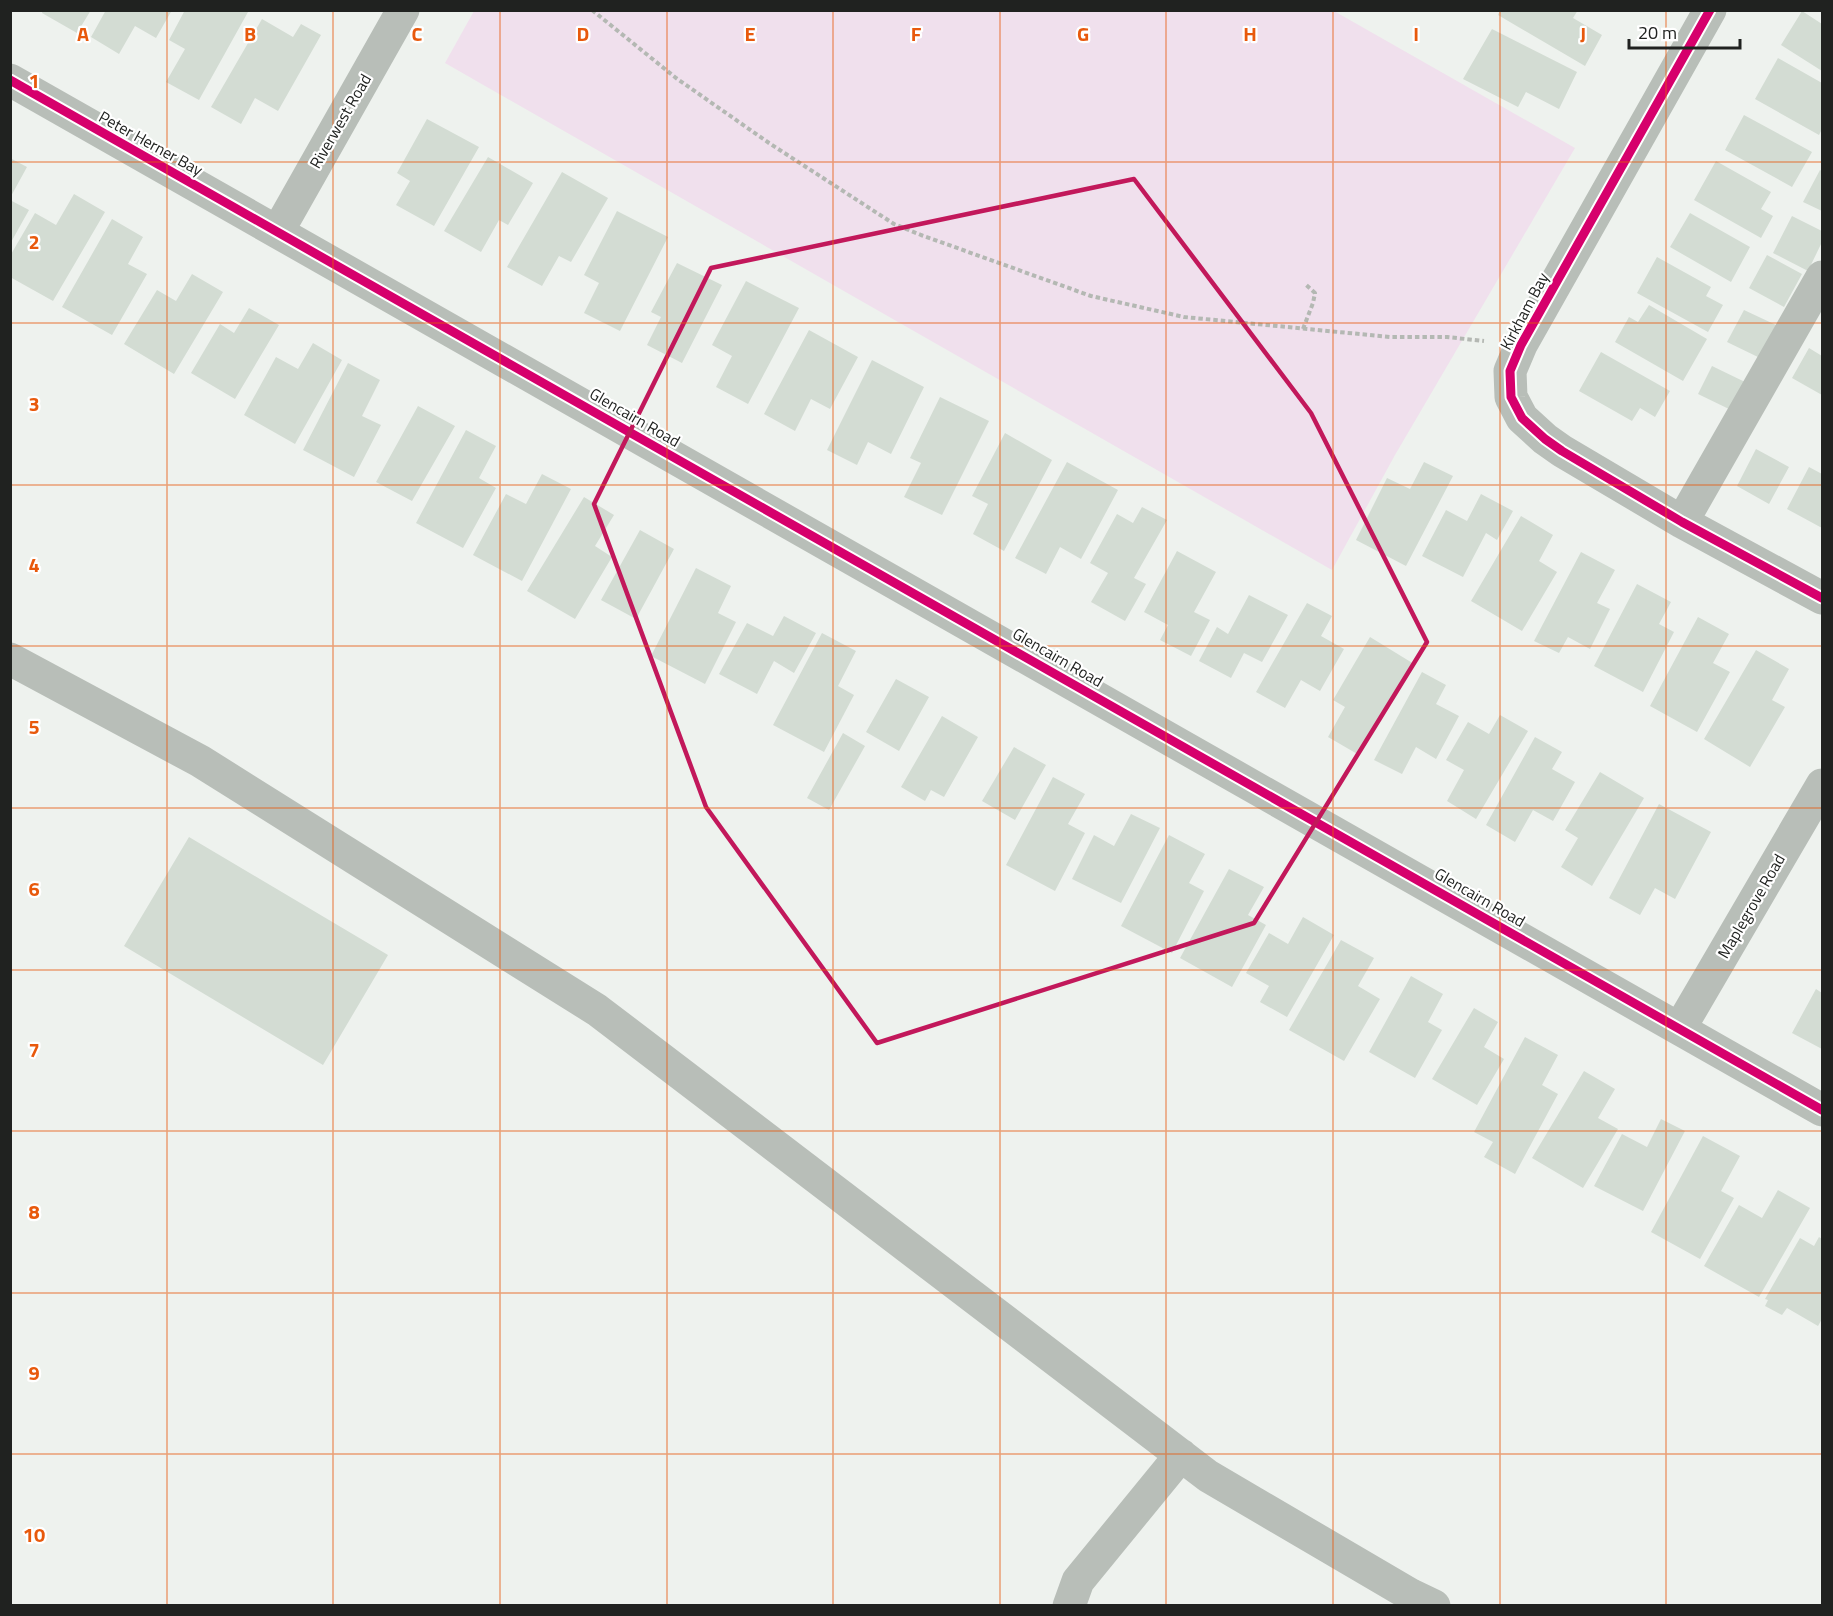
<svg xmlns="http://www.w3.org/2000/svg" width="1833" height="1616" viewBox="0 0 1833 1616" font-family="'Titillium Web',sans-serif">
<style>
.green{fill:#f0e0ed}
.building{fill:#d3dcd3}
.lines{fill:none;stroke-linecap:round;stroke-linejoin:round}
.path{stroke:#b4b8b3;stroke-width:4;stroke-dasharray:4.5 3;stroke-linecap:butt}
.minor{stroke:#b8beb8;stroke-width:33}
.cycleway-casing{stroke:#fff;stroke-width:13}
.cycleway{stroke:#d6006c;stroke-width:9}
.marked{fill:none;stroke:#c2185b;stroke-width:4.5;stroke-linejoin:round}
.grid{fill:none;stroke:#e8590c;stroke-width:1.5;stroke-opacity:0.55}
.labels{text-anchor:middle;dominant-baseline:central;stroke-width:4.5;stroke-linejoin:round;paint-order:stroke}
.street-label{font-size:16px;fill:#202220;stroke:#fff}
.grid-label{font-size:20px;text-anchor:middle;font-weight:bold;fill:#e8590c;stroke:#fff;stroke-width:4.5;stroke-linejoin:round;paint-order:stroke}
</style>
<rect width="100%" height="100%" fill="#eef2ee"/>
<path class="green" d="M474,11H1334L1575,148L1395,455L1332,570L445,63Z"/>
<path class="building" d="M43,10H91L77,33L42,13Z
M106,10H172L156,38L135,26L119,54L91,37Z
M185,10L248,12L199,100L166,82L185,49L169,40Z
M1500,10H1578L1573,18L1602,35L1585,66L1498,15Z
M1802,11L1822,24V71L1781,45Z
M262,19L293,37L301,24L321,35L278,111L255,98L241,124L211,107Z
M1492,29L1577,72L1559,109L1526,92L1518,107L1463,79Z
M1778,58L1822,83V129L1819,135L1755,99Z
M1744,115L1812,152L1792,187L1725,150Z
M427,119L479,147L434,226L396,205L410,181L397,173Z
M488,157L533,183L508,225L499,220L481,252L444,231Z
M10,158L27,167L10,198Z
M1716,161L1771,192L1761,209L1773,216L1761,238L1694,200Z
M1820,170L1822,171V211L1803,202Z
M562,172L608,198L571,262L559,256L542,286L507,267Z
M74,194L105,212L53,301L10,277V256L35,213L56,225Z
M10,200L29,210L10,244Z
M617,211L668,237L620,331L584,313L599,283L584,275Z
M1690,213L1750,247L1731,282L1670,247Z
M1792,216L1822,231V242L1808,271L1773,253Z
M112,219L143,237L128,264L147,274L112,335L62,307Z
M1767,255L1802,274L1784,307L1749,288Z
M1657,257L1711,287L1706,296L1723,305L1708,332L1637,293Z
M677,263L722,285L682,363L647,345L661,317L651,312Z
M192,274L223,292L174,374L124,344L157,290L176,301Z
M746,281L799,308L748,404L716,387L732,356L712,345Z
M1649,305L1707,339L1683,381L1615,342L1629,317L1638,322Z
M249,308L279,325L235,399L191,373L220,324L234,333Z
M1744,310L1776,325L1760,358L1727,342Z
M809,330L858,357L830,409L811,399L795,431L764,414Z
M313,343L342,360L295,444L244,415L276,357L298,369Z
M1809,348L1822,356V395L1792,378Z
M1601,352L1670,391L1655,417L1640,408L1632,421L1579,391Z
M872,360L924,387L891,454L868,442L857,465L827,450Z
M348,363L380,380L362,416L381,425L354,477L303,450Z
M1712,366L1745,382L1731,410L1698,394Z
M940,397L989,421L942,515L904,497L921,463L910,458Z
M418,406L455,426L412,501L376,482Z
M466,430L496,446L479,478L496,488L463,548L416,523Z
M1005,433L1052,460L1004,551L973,534L988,504L972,496Z
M1756,449L1789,467L1769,504L1737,486Z
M1067,462L1118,490L1081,559L1060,547L1046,574L1015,558Z
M1424,462L1453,476L1406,566L1356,540L1387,478L1410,489Z
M1809,467L1822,474V528L1787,509Z
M542,474L571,489L522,581L473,555L506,494L526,504Z
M1481,494L1513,511L1497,540L1486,533L1463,577L1422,556L1446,510L1467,521Z
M584,497L614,515L595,546L612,557L575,619L527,591Z
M1142,507L1167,520L1134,578L1146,584L1125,621L1091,602L1108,573L1090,563L1117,514L1133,523Z
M1521,516L1553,535L1539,561L1557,572L1522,631L1471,601Z
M640,530L674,549L636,619L601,600Z
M1177,551L1216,572L1194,612L1210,620L1191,656L1160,640L1168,625L1144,612Z
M1581,552L1615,570L1597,603L1610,609L1590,649L1568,637L1559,653L1534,641Z
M696,568L731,586L718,613L736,622L705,684L651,656Z
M1637,584L1671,602L1659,624L1674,632L1643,692L1594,666Z
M1249,595L1288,615L1262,662L1244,653L1231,678L1199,661L1217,627L1228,634Z
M1307,603L1332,616L1321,636L1344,649L1320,691L1301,680L1285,708L1256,692Z
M784,616L816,633L794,673L774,661L757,694L719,674L747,623L773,636Z
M1698,617L1729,634L1713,663L1730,672L1697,732L1650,706Z
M822,633L856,651L838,686L854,695L824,752L773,725Z
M1370,637L1414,664L1359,755L1328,737L1345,707L1333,700Z
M1756,650L1789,669L1772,700L1785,707L1750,767L1704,739Z
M1422,672L1446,685L1436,704L1459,716L1436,759L1416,747L1402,774L1374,760Z
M896,679L929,697L899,751L866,732Z
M1500,715L1528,731L1476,819L1447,801L1464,770L1446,760L1468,722L1489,734Z
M942,716L978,737L944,797L931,790L925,801L901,787Z
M843,733L865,746L829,810L807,798Z
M1535,737L1562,752L1552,769L1575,782L1553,821L1533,810L1515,842L1486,825Z
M1014,747L1046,765L1015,820L982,801Z
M1600,772L1644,798L1592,886L1561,867L1578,838L1565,830Z
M1053,777L1085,794L1068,824L1085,833L1055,891L1006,865Z
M1659,804L1711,832L1675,899L1655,888L1640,915L1609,898Z
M1131,814L1160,828L1121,903L1072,879L1094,835L1114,846Z
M1169,835L1205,854L1189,883L1204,891L1172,953L1121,926Z
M189,837L388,955L323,1065L124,946Z
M1229,869L1264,887L1248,915L1266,925L1232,987L1180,958Z
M1303,917L1334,935L1287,1017L1260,1002L1269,986L1246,973L1269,933L1288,944Z
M1341,940L1374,958L1358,986L1380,999L1344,1061L1289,1030Z
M1411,976L1443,994L1428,1022L1442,1030L1415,1078L1369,1052Z
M1816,989L1822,993V1049L1792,1033Z
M1474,1008L1498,1022L1484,1047L1504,1059L1477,1105L1432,1079Z
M1525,1037L1558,1055L1542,1085L1558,1094L1515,1174L1484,1157L1493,1142L1474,1132Z
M1584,1071L1615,1089L1598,1118L1618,1129L1583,1188L1532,1158Z
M1661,1119L1685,1131L1643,1211L1594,1186L1622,1134L1647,1147Z
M1703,1136L1740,1156L1721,1191L1734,1198L1700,1259L1651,1232Z
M1778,1190L1810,1208L1759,1297L1704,1266L1739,1205L1762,1218Z
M1819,1237L1822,1239V1319L1818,1326L1787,1308L1782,1315L1765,1306L1768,1300L1765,1299L1800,1238L1814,1246Z"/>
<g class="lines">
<path class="path" d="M592,10L676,78L769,143L894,224L921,235L1091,296L1184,317L1390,337H1447L1484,341
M1303,329L1313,303L1315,293L1305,284"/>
<path class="minor" d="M1710,10L1521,345L1510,371L1511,397L1522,418L1545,439L1562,451L1682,522L1822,598
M10,80L1822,1110
M278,231L403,10
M1682,522L1822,277
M10,659L200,761L597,1010L1208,1476L1411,1595L1434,1606
M1680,1028L1822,785
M1069,1606L1078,1581L1181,1455"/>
<defs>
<path id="cycleway" d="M1710,10L1521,345L1510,371L1511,397L1522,418L1545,439L1562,451L1682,522L1822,598
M10,80L1822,1110"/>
</defs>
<use href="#cycleway" class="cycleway-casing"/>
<use href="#cycleway" class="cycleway"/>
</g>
<path class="marked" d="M1134,179L1311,413L1427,642L1254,923L877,1043L706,807L594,504L711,268Z"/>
<path class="grid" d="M167,10V1606M333,10V1606M500,10V1606M667,10V1606M833,10V1606M1000,10V1606M1166,10V1606M1333,10V1606M1500,10V1606M1666,10V1606M10,162H1822M10,323H1822M10,485H1822M10,646H1822M10,808H1822M10,970H1822M10,1131H1822M10,1293H1822M10,1454H1822"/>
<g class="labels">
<g class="street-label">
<text transform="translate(340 121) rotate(-60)">Riverwest Road</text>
<text transform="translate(151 143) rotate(29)">Peter Herner Bay</text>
<text transform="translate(1524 311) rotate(-62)">Kirkham Bay</text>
<text transform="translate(635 417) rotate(30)">Glencairn Road</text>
<text transform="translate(1058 657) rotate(30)">Glencairn Road</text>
<text transform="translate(1480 897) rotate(30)">Glencairn Road</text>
<text transform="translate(1751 906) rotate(-60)">Maplegrove Road</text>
</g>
</g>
<g class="grid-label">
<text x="83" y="41">A</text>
<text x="250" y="41">B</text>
<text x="417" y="41">C</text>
<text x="583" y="41">D</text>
<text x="750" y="41">E</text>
<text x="916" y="41">F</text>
<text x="1083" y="41">G</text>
<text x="1250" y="41">H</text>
<text x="1416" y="41">I</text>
<text x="1583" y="41">J</text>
<text x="34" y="88">1</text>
<text x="34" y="249">2</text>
<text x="34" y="411">3</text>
<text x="34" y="572">4</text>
<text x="34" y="734">5</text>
<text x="34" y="896">6</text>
<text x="34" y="1057">7</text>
<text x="34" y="1219">8</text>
<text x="34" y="1380">9</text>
<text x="34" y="1542">10</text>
</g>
<rect width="1833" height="1616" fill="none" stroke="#202220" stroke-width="24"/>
<path d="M1629 39v9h111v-9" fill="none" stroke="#202220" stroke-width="3"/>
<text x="1638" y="39" font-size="18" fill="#202220" stroke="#ffffff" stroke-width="4.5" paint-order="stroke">20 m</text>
</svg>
